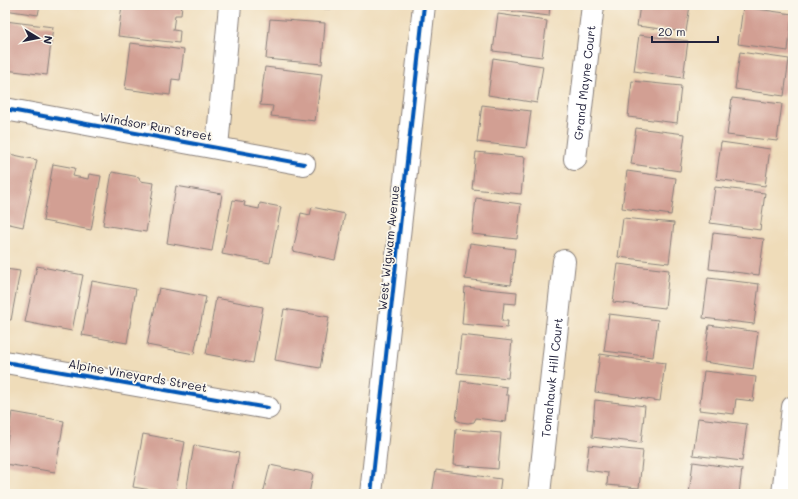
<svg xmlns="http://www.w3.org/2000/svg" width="798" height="499" viewBox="0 0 798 499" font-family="Mali,sans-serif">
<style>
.building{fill:#d29f93}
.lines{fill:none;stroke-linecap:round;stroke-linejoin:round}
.minor-casing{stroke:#887f7a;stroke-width:24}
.tertiary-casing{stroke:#887f7a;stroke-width:24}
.minor{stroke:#fff;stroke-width:22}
.tertiary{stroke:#fff;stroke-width:22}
.cycleway-casing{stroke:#fbf7ec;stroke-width:6}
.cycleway{stroke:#0057b8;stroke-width:4}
.labels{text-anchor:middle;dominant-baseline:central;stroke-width:3.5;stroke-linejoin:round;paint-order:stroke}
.street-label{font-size:12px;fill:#22223b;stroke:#fbf7ec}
</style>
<rect width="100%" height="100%" fill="#fbf7ec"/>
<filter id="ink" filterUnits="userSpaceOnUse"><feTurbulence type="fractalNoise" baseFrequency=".025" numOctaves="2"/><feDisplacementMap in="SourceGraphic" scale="8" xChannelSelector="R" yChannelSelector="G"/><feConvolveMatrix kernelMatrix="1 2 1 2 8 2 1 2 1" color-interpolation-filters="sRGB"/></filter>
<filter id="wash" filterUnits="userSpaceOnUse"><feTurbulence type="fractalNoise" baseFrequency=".012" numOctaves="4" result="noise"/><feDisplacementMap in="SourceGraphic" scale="16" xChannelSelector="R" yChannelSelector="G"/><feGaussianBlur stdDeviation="0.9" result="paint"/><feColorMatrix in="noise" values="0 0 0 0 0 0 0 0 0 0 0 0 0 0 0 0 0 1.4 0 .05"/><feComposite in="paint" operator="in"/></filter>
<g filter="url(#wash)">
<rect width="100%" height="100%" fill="#efdcb9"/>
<g id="blocks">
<path class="building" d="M5,5H40L38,15L5,10Z
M122,5H182L181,15H175L173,30L180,31L179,43L118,36Z
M279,5H331V9L279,7Z
M501,5H550L549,16L500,10Z
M640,5H690L686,32L637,26Z
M743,7L792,14L788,51L738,44Z
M498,14L547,21L542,57L493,51Z
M270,19L325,23L322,64L266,59Z
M5,21L53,27L47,75L5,70Z
M639,35L688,41L683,78L634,71Z
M131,43L184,50L180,80L172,79L170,95L125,89Z
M740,52L789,59L784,96L735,89Z
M493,58L543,66L537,103L488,95Z
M265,67L322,74L315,121L271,116L273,106L260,105Z
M632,81L681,86L677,123L628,117Z
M732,98L782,104L777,141L727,135Z
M482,105L531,111L526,148L477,142Z
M636,128L685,134L680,171L631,164Z
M721,142L770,149L765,186L716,179Z
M476,152L525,157L521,194L472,189Z
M5,153L37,160L23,227L5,223Z
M53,164L75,168L73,176L88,179L89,174L101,176L91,230L43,221Z
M627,171L676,178L671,215L622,208Z
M112,172L139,177L140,181L154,183L146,232L103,225Z
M176,186L222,194L212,251L167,243Z
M715,187L765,193L760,230L710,223Z
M476,198L521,204L517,239L472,234Z
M233,200L245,202L244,206L259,209L260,203L281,207L270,263L222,254Z
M312,207L345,214L335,260L293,251L301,213L310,215Z
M623,218L674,223L669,263L618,257Z
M713,233L764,239L759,275L709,269Z
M470,243L515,249L511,285L465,279Z
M618,264L669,270L665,308L613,302Z
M37,266L83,275L72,331L25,322Z
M5,269L20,271L11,320L5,319Z
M708,278L759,284L754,324L703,318Z
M92,281L136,289L127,343L82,335Z
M465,287L517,292L516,304L504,303L502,321H508L507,328L462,324Z
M159,288L206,297L194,354L147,345Z
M216,298L263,307L253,363L206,354Z
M284,309L329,317L320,368L275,360Z
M609,314L658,320L653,357L604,351Z
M709,325L758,332L753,369L704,362Z
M461,335L512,341L508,378L457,373Z
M600,354L665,363L660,401L595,392Z
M704,371L756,377L753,401L736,399L734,414L699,410Z
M461,381L507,387L506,395H509L506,422L476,418L474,422L468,423L461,422L456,420Z
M595,400L645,406L641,443L592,437Z
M12,412L64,421L55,472L5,464V454Z
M698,418L747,424L742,461L693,455Z
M456,429L501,433L498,469L453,465Z
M143,434L185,442L175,494L133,487Z
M194,445L239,453L231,494H197L186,492Z
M589,445L643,451L639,488L607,485L608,473L586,470Z
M693,462L742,469L739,494H689Z
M270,465L313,474L309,494H263Z
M436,470L501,479L499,494H432Z
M585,492L597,493V494H584Z"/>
</g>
</g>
<g filter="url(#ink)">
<use href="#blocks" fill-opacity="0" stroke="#887f7a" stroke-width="1"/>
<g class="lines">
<defs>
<g id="minor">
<path d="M5,109L304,164"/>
<path d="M217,147L230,5"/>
<path id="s1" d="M575,159L593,5"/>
<path d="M5,362L268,408"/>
<path id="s2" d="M539,494L564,261"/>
<path d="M783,494L793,407"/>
</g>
<path id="tertiary" d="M371,494L424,5"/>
</defs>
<use href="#minor" class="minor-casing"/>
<use href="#tertiary" class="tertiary-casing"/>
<use href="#minor" class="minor"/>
<use href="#tertiary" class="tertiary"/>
<defs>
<path id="cycleway" d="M5,109L304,164
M5,362L268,408
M371,494L424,5"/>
</defs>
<use href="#cycleway" class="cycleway-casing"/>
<use href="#cycleway" class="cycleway"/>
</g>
</g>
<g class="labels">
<g class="street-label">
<text stroke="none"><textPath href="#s1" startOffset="77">Grand Mayne Court</textPath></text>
<text transform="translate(156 126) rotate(10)">Windsor Run Street</text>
<text transform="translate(388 248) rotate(-84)">West Wigwam Avenue</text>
<text transform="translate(138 375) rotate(10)">Alpine Vineyards Street</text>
<text stroke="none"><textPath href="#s2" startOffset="117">Tomahawk Hill Court</textPath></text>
</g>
</g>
<rect width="798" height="499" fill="none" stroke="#fbf7ec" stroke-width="20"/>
<g transform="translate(38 38) rotate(100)" stroke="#fbf7ec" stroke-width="3" paint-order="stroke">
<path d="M0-3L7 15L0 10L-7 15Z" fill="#22223b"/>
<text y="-6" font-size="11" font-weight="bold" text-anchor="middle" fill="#22223b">N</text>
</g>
<path d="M652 36v6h66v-6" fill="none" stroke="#22223b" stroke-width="2"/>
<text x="658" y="36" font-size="12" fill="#22223b" stroke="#fbf7ec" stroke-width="3" paint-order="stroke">20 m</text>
</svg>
